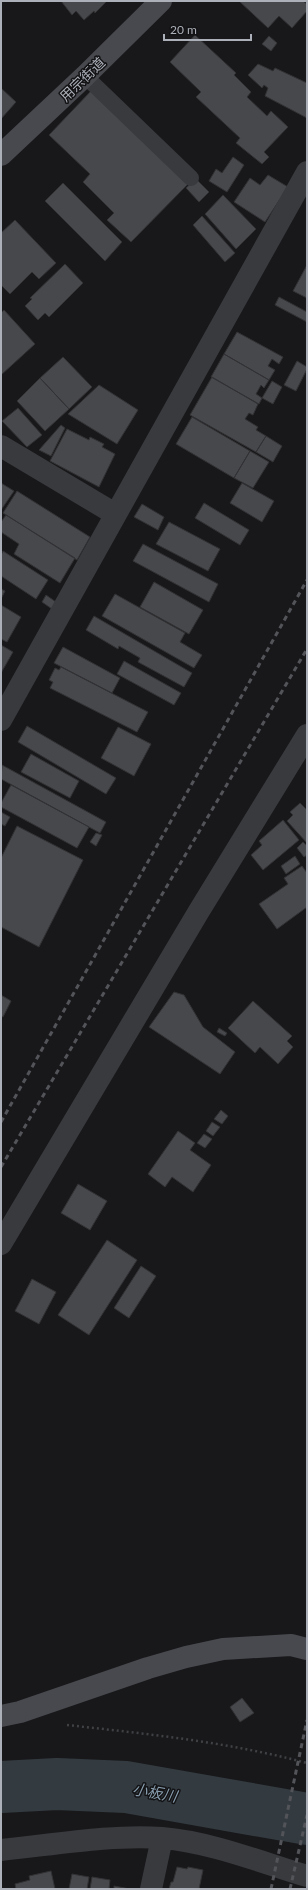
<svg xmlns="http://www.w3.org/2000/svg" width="308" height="1890" viewBox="0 0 308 1890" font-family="Lato,'Noto Sans JP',sans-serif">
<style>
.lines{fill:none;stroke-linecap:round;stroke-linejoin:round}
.river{stroke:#333b41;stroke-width:52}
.building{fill:#47484c;stroke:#323235}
.path{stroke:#3f4145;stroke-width:2.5;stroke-dasharray:2 3;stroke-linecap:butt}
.lane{stroke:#393a3e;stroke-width:16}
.street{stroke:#393a3e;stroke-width:22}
.secondary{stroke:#48494e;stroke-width:22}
.rail{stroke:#535459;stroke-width:3;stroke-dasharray:5 4;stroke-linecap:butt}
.labels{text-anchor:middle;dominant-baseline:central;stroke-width:3;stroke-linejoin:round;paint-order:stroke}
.street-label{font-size:14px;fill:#acb0b8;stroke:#131315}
.water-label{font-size:15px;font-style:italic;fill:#879dae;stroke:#131315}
</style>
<rect width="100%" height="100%" fill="#18181a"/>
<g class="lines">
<path class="river" d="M1,1787L57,1784L126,1787L307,1819"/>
</g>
<path class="building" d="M61,1H107L95,13L94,11L84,20L76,11L72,15Z
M239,1H303L307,4V11L292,28L279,16L268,28Z
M195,35L236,73L234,75L251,92L247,97L267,116L271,111L288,127L264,152L269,157L262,164L236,143L240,138L196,97L201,92L170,62Z
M269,36L277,43L271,51L262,44Z
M258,64L273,71L275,68L307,83V118L265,96L268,88L264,85L262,88L248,75Z
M1,88L16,102L1,119Z
M91,91L188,184L131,242L107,220L114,213L83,182L90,174L49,135Z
M233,157L244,165L227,192L209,181L216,169L222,173Z
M268,175L288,187L265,222L234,202L250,178L260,185Z
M196,179L209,192L199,202L186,188Z
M63,183L122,242L105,261L45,201Z
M223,195L256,229L236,249L205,214Z
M202,216L235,253L225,262L193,225Z
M15,220L56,263L39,279L32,272L10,294L1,285V233Z
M65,264L83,283L49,317L45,313L38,320L25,306L32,299L30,298Z
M307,265V298L293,291Z
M279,297L307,312V322L275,305Z
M4,310L35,344L1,375V313Z
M237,332L283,357L279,364L272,359L268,366L275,370L269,380L224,354Z
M224,354L269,380L264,388L261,385L256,394L262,398L259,404L211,377Z
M63,357L92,387L69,409L40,378Z
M297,361L307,367V369L296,391L284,385Z
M212,377L258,404L253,415L249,413L245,419L258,427L256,430L266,436L256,452L190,415Z
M40,378L69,409L45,431L17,401Z
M272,381L282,387L273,404L262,398Z
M99,385L138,410L117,444L68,414Z
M18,408L42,435L27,447L2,421Z
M192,417L250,451L234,478L176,444Z
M61,425L65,428L51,456L39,450Z
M67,429L89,440L90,437L104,444L102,447L115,454L99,487L50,461Z
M266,436L282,446L273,462L256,452Z
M250,451L269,462L253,488L234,478Z
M1,483L14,491L1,510Z
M242,483L274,501L262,522L230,503Z
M17,491L90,537L77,560L3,513Z
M204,503L249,530L240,545L195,518Z
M142,504L164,517L158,530L134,517Z
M6,515L75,558L60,583L14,554L19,544L1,532V522Z
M169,522L220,549L208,571L156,544Z
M143,544L218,584L209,602L133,561Z
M3,551L48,580L36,599L1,576V555Z
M154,582L203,610L189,634L140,607Z
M1,589L5,591L1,599Z
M115,594L185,633L180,642L202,655L194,668L102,616Z
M46,595L56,602L52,609L42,602Z
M1,605L21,617L7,642L1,639Z
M94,616L192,673L184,687L138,662L140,658L119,646L118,649L86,630Z
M1,645L13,652L1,673Z
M63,647L120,678L112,693L54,663Z
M124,661L181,693L174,705L117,674Z
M61,667L148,712L137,732L50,688L53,682L49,680L55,668L59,670Z
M27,726L116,778L106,794L18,742Z
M118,727L151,744L134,776L101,758Z
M31,754L79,781L70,798L21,772Z
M2,765L106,822L100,833L1,779Z
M11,785L89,827L77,848L1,807V803Z
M300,803L307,810V843L287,821L293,815L290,812Z
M1,812L10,817L5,826L1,824Z
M283,820L299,840L263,870L251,855L262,845L259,841Z
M17,826L83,860L39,947L1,927V858Z
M96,833L102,835L96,846L90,842Z
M303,842L307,846V855L304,857L297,848Z
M295,856L300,864L286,874L281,866Z
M302,866L307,873V907L277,929L259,904L288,884L284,878Z
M174,992L184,995L203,1027L235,1052L220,1074L149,1027Z
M1,995L11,1001L3,1017L1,1016Z
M253,1001L292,1036L287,1041L293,1047L278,1064L260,1047L255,1053L228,1028Z
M219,1028L227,1033L225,1036L217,1032Z
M221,1110L228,1116L222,1124L214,1119Z
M212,1122L220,1127L213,1136L206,1131Z
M178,1131L195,1143L190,1150L211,1165L193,1192L172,1177L165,1187L148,1174Z
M204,1134L212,1139L205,1148L197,1143Z
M78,1184L107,1201L90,1230L61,1213Z
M107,1240L137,1260L89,1335L58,1315Z
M141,1266L156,1276L129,1318L114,1308Z
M32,1279L56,1292L39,1324L15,1311Z
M242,1698L254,1713L240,1722L230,1707Z
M177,1867L187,1869L188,1867L203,1870L199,1889H169L171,1882H173Z
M51,1871L55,1889H16L15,1884L30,1880L29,1876Z
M72,1874L89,1877L87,1889H69Z
M92,1877L110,1880L109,1889H90Z
M114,1886L130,1889H114Z"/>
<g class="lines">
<path class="path" d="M67,1725C148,1734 228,1742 307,1763"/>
<path class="lane" d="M85,76L191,178"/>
<path class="street" d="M1,446L115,514
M1,720L307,172
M1,1244L199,911L307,735
M1,1850C51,1845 113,1834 162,1838C211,1842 260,1862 307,1876
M151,1889L162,1838"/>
<path class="secondary" d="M1,155L85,76L161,1
M1,1716L20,1712L148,1668L186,1657L223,1649L291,1645L307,1649"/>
<path class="rail" d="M1,1122L307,580
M1,1167L307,649
M271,1889L307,1720
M290,1889L307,1815"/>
</g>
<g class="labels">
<g class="street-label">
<text transform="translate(82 79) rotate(-44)">用宗街道</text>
</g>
<g class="water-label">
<text transform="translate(155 1792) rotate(10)">小板川</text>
</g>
</g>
<rect width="308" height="1890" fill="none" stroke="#acb0b8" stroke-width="4"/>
<path d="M164 34v6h87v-6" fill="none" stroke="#acb0b8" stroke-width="2"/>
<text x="170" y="34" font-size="12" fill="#acb0b8" stroke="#131315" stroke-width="3" paint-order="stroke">20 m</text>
</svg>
